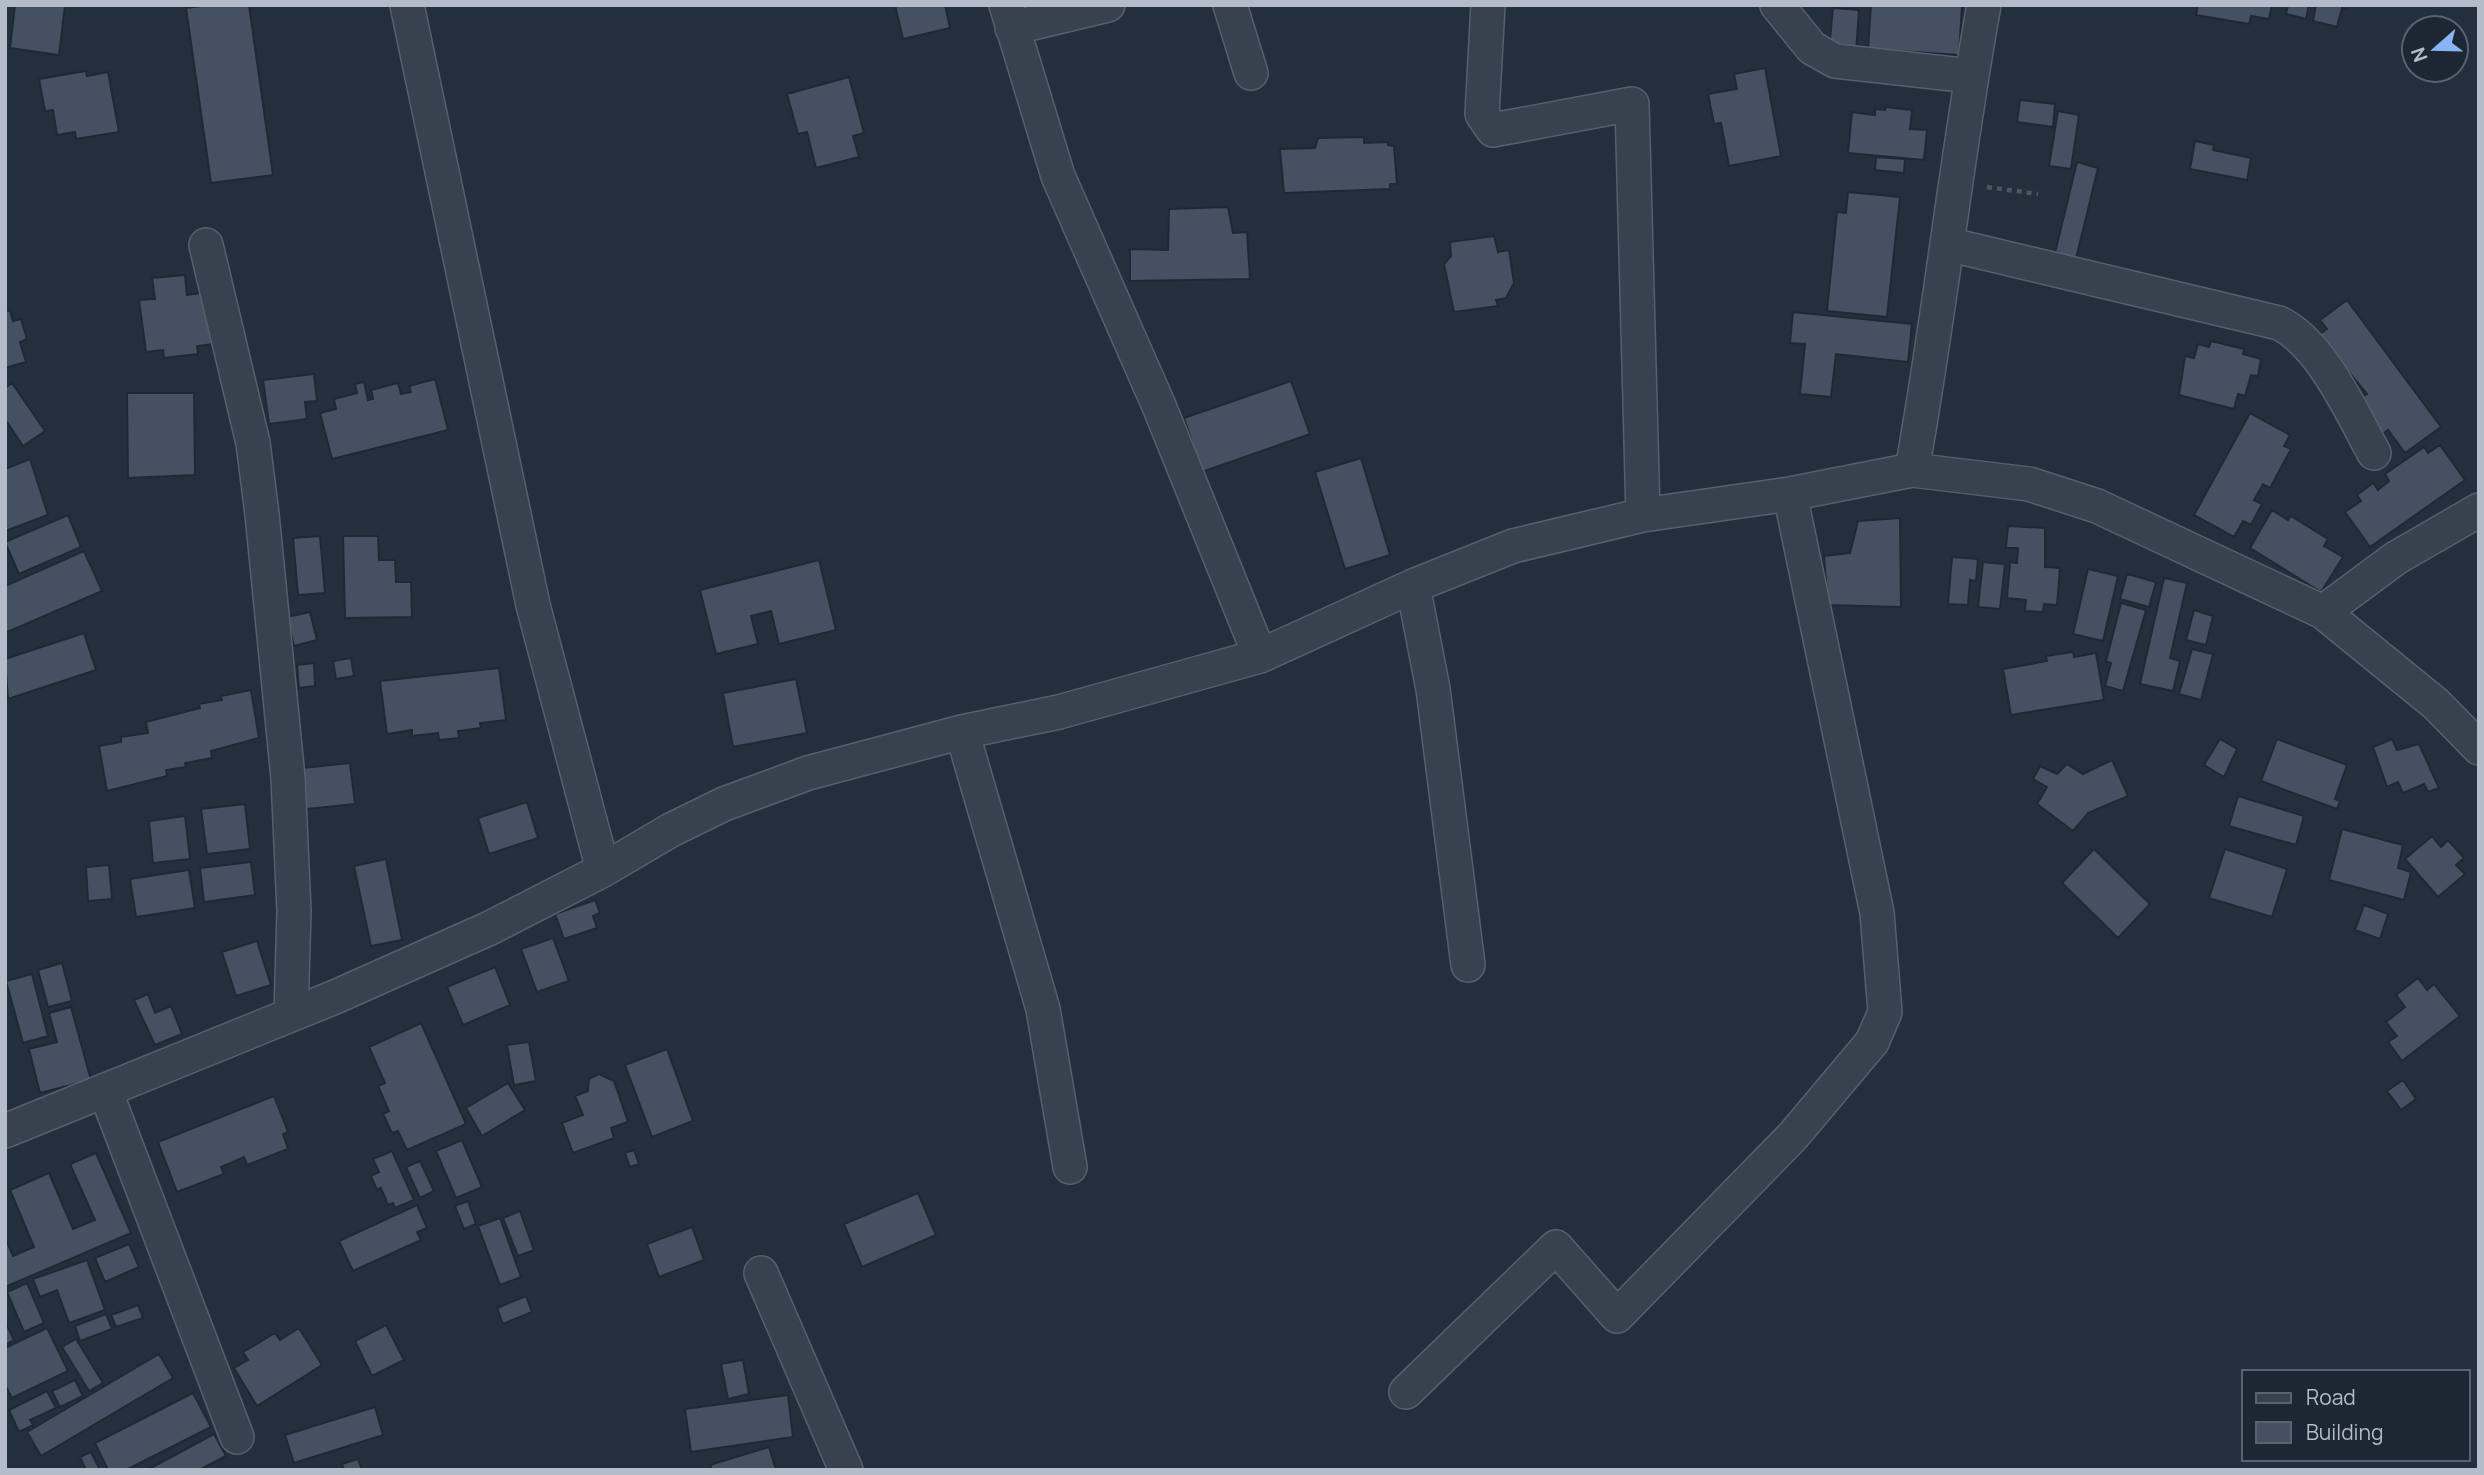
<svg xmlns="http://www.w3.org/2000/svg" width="2484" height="1475" viewBox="0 0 2484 1475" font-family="Manrope,sans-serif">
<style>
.building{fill:#455162;stroke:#1f2835;stroke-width:2}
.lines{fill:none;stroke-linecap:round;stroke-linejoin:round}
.minor-casing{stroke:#565f6c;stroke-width:36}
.path{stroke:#44595c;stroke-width:4.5;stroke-dasharray:5 5;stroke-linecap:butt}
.minor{stroke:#38414e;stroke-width:33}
</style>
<rect width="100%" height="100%" fill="#242f3e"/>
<path class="building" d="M15,5H65L59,55L10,48Z
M210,5H249L273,175L211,183L186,8Z
M895,5H945L950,28L903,39Z
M1871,5H1962L1959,55L1868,49Z
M2198,5H2272L2269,19L2251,16L2249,24L2196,15Z
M2288,5H2309L2306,19L2286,14Z
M2316,5H2346V9L2342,8L2337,27L2313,21Z
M1833,8L1859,10L1856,52L1829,50Z
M1765,68L1781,156L1729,166L1721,123L1714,124L1708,94L1737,89L1734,74Z
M86,71L87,76L108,72L119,132L76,139L75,132L57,135L53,110L45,111L39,79Z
M849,77L864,133L853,136L859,157L816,168L807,132L798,134L787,94Z
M2020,100L2055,104L2053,127L2017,122Z
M1885,107L1912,110L1910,129L1927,130L1924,160L1848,153L1852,112L1875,115V109L1885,110Z
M2058,111L2079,115L2071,169L2049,166Z
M1364,137V143L1388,142V145L1394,146L1397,184H1390V189L1284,193L1280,149L1315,148L1318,138Z
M2195,141L2214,145L2213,150L2251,158L2247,180L2190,169Z
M1876,157L1905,159L1904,173L1875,170Z
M2077,162L2098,168L2075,263L2054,257Z
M1848,192L1900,197L1887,317L1827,311L1837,212L1846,213Z
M1228,207L1233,233L1247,232L1250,279L1130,281V249L1168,250L1169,209Z
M1494,236L1498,252L1509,250L1514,283L1506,298L1496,300L1498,306L1454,312L1444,264L1451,256L1450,242Z
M185,275L187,295L206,292L213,344L197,346L198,354L164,358L163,350L146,352L139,300L155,299L152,278Z
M2347,300L2441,427L2405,453L2388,430L2382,435L2357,400L2367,394L2318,335L2327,329L2320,320Z
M10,310L13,321L21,319L27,339L20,342L26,362L5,368V312Z
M1793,312L1912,324L1908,362L1836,354L1831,397L1800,394L1805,344L1790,343Z
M2211,341L2244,349L2243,354L2261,359L2258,376L2251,375L2245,396L2238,394L2234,409L2179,395L2185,356L2194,358L2198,344L2209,347Z
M314,374L317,401L305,402L307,419L269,424L263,380Z
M435,379L448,430L332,459L320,413L336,409L334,399L357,393L355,384L364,382L368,400L373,399L371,390L398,383L401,394L411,392L409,386Z
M1291,381L1310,434L1202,472L1184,418Z
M12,383L45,431L23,446L5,419V388Z
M127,393H194L195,475L128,478Z
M2250,413L2290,435L2284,446L2291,449L2270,488L2263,484L2254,500L2262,504L2251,525L2243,521L2234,537L2194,515Z
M2440,445L2465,480L2370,547L2345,512L2361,501L2357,495L2373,483L2378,490L2389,481L2385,474L2424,447L2428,453Z
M1361,458L1390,555L1345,569L1315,472Z
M30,459L48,515L5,531V469Z
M2272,510L2288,520L2291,516L2328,539L2324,546L2343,557L2321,592L2250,548Z
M68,515L81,547L19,574L5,542Z
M1900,518L1901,607L1828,605L1824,556L1850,553L1858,521Z
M2008,526L2045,528V567L2060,568L2057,605L2044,604L2043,612L2025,611L2026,600L2007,598L2010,562L2017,563L2018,548H2006Z
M320,536L325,593L298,595L293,538Z
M343,536H378L379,560H395L396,582H411L412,617L345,618Z
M84,551L102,591L5,633V586Z
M1952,557L1978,559L1976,581L1970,580L1968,605L1948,604Z
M819,560L836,630L779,644L771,611L751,616L758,644L716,654L700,590Z
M1983,562L2005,564L2000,609L1978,607Z
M2088,569L2118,576L2103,641L2073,634Z
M2127,574L2156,582L2149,607L2120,599Z
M2164,578L2187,583L2170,658L2180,661L2173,691L2140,684Z
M2121,603L2146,610L2123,691L2105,686L2111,663L2106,661Z
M2194,610L2213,616L2206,645L2186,640Z
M310,612L317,640L294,646L287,617Z
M84,633L96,670L8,699L5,659Z
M2192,649L2213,654L2201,700L2179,694Z
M2073,652L2074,657L2096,653L2104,700L2011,715L2003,669L2047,661L2046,656Z
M351,658L354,676L336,679L333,661Z
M314,663L315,686L299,688L297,665Z
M499,668L506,720L480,723L481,728L458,731L459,738L439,740L438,733L412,736V730L387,734L380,681Z
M796,679L807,733L733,747L723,693Z
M251,690L259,738L211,751L212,758L185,763L186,767L166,770L167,776L107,791L99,746L121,742V737L148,733L146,722L200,708L199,704L222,700L221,696Z
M2220,739L2237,749L2224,777L2204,765Z
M2277,739L2347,765L2335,799L2340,801L2337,809L2261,781Z
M2392,739L2397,750L2419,744L2439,788L2428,792L2424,784L2403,793L2398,782L2387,787L2373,747Z
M2112,760L2128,796L2088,813L2073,831L2037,804L2047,787L2033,779L2040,766L2057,774L2067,764L2083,774Z
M350,763L355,804L297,810L293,769Z
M2238,796L2304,816L2296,845L2229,826Z
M527,802L538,838L489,854L478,818Z
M245,804L250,849L207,854L201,809Z
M185,816L190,859L153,863L149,821Z
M2342,829L2403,845L2398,868L2411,872L2404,900L2329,880Z
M2432,836L2441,847L2448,840L2464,858L2456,865L2465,874L2438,897L2405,859Z
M2094,849L2150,904L2118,938L2062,883Z
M2225,849L2287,869L2272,917L2209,898Z
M386,859L402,940L371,946L354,866Z
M251,862L255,895L204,902L200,868Z
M109,865L112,899L88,901L86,867Z
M189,870L195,908L136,917L130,879Z
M595,900L600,913L593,916L597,928L564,939L555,914Z
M2364,905L2388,914L2380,939L2355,930Z
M553,938L569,981L537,992L521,949Z
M257,941L271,985L236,996L222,952Z
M62,963L72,1001L48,1007L38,970Z
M495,967L510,1005L463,1025L447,987Z
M32,974L48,1036L23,1043L6,981Z
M2418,978L2427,990L2434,984L2460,1016L2402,1061L2388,1042L2397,1036L2386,1022L2405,1007L2396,995Z
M148,994L155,1013L171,1006L182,1034L155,1045L134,1000Z
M71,1007L91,1080L40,1093L29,1049L57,1042L49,1013Z
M421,1023L466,1124L407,1150L398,1131L392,1133L383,1114L389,1111L378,1086L385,1083L369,1047Z
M529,1042L536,1081L514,1085L507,1045Z
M667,1049L693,1121L652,1137L625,1065Z
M599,1074L614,1081L628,1122L611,1128L614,1138L573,1153L562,1123L583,1115L575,1096L588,1091L589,1079Z
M2403,1080L2416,1099L2401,1110L2387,1091Z
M508,1083L525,1110L482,1136L466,1108Z
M274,1096L288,1132L283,1134L288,1149L247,1165L244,1157L221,1167L224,1174L177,1192L158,1142Z
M462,1140L482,1187L456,1198L436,1151Z
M634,1150L639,1164L630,1167L625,1153Z
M392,1151L414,1200L395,1208L393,1203L388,1205L381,1188L377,1190L371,1176L379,1172L373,1159Z
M96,1153L131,1233L5,1287V1237L13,1256L34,1247L10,1190L49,1173L73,1229L95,1220L70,1164Z
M420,1161L434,1191L420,1198L406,1167Z
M918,1193L936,1235L862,1267L844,1224Z
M468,1201L476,1224L464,1229L455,1206Z
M417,1205L427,1228L417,1232L421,1240L353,1271L339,1241Z
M520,1211L534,1250L518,1256L503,1218Z
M500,1218L521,1277L500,1285L478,1226Z
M692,1227L704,1260L659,1277L647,1244Z
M129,1244L139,1267L105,1282L95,1258Z
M87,1260L105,1310L69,1323L57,1290L40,1297L33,1279Z
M27,1283L44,1323L24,1332L7,1292Z
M526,1296L532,1312L503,1324L497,1308Z
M138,1305L143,1318L116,1327L111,1315Z
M106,1314L112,1329L80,1341L75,1326Z
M5,1321L14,1340L5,1345Z
M386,1325L404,1360L372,1376L355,1341Z
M47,1328L68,1371L12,1398L5,1385V1348Z
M299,1328L322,1365L257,1406L234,1368L248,1360L243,1352L275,1333L280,1340Z
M76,1339L103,1383L89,1391L62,1347Z
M159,1354L173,1378L41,1456L27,1432Z
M743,1360L749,1394L728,1399L721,1364Z
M75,1380L83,1396L60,1407L52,1391Z
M47,1391L56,1408L30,1420L33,1425L19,1432L9,1410Z
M193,1393L211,1427L126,1470H108L95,1443Z
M788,1395L793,1437L691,1452L685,1409Z
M375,1407L383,1435L294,1463L285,1435Z
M214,1434L226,1456L199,1470H147Z
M769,1447L776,1470H712L710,1465Z
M91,1452L100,1470H86L80,1457Z
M358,1459L362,1470H344L342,1464Z"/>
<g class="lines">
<defs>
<path id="minor" d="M407,5L533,605L603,870
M1006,5L1058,176L1159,406L1260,656
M1230,5L1251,73
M1488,5L1482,114L1493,130L1632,104L1643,515
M1777,5L1812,48L1835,61L1971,76
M1012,28L1108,5
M1947,244L2279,323C2321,343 2352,413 2374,453
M206,245L253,443L262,514L288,778L294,911L291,1014
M1912,470C1940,315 1956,159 1984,5
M1413,586L1433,689L1468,965
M2323,612L2396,558L2479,510
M962,732L1043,1009L1070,1167
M105,1090L237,1437
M5,1131L335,997L490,928L603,870L671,830L724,804L808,773L962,732L1059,712L1260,656L1413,586L1513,546L1643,515L1790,494L1912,470L2029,484L2097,506L2323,612L2436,704L2479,748
M761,1273L846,1470
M1406,1392L1556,1247L1617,1316L1793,1136L1872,1042L1885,1012L1877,913L1790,494"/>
</defs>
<use href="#minor" class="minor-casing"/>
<path class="path" d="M1987,187L2038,194"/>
<use href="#minor" class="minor"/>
</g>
<rect width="2484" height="1475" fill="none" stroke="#b4bcc9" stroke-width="14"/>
<rect x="2242" y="1370" width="228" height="91" fill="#1d2633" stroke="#59626f" stroke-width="2"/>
<rect x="2256" y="1393" width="35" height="10" fill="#38414e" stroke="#59626f" stroke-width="2"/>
<text x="2306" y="1405" font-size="21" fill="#b4bcc9">Road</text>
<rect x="2256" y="1422" width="35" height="21" fill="#455162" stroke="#59626f" stroke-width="2"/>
<text x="2306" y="1440" font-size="21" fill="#b4bcc9">Building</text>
<g transform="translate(2435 49) rotate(250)"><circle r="33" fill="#1d2633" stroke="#59626f" stroke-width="2"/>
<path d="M0-5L12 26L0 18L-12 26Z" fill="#8ab4f8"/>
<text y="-10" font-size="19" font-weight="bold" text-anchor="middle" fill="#b4bcc9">N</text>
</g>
</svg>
